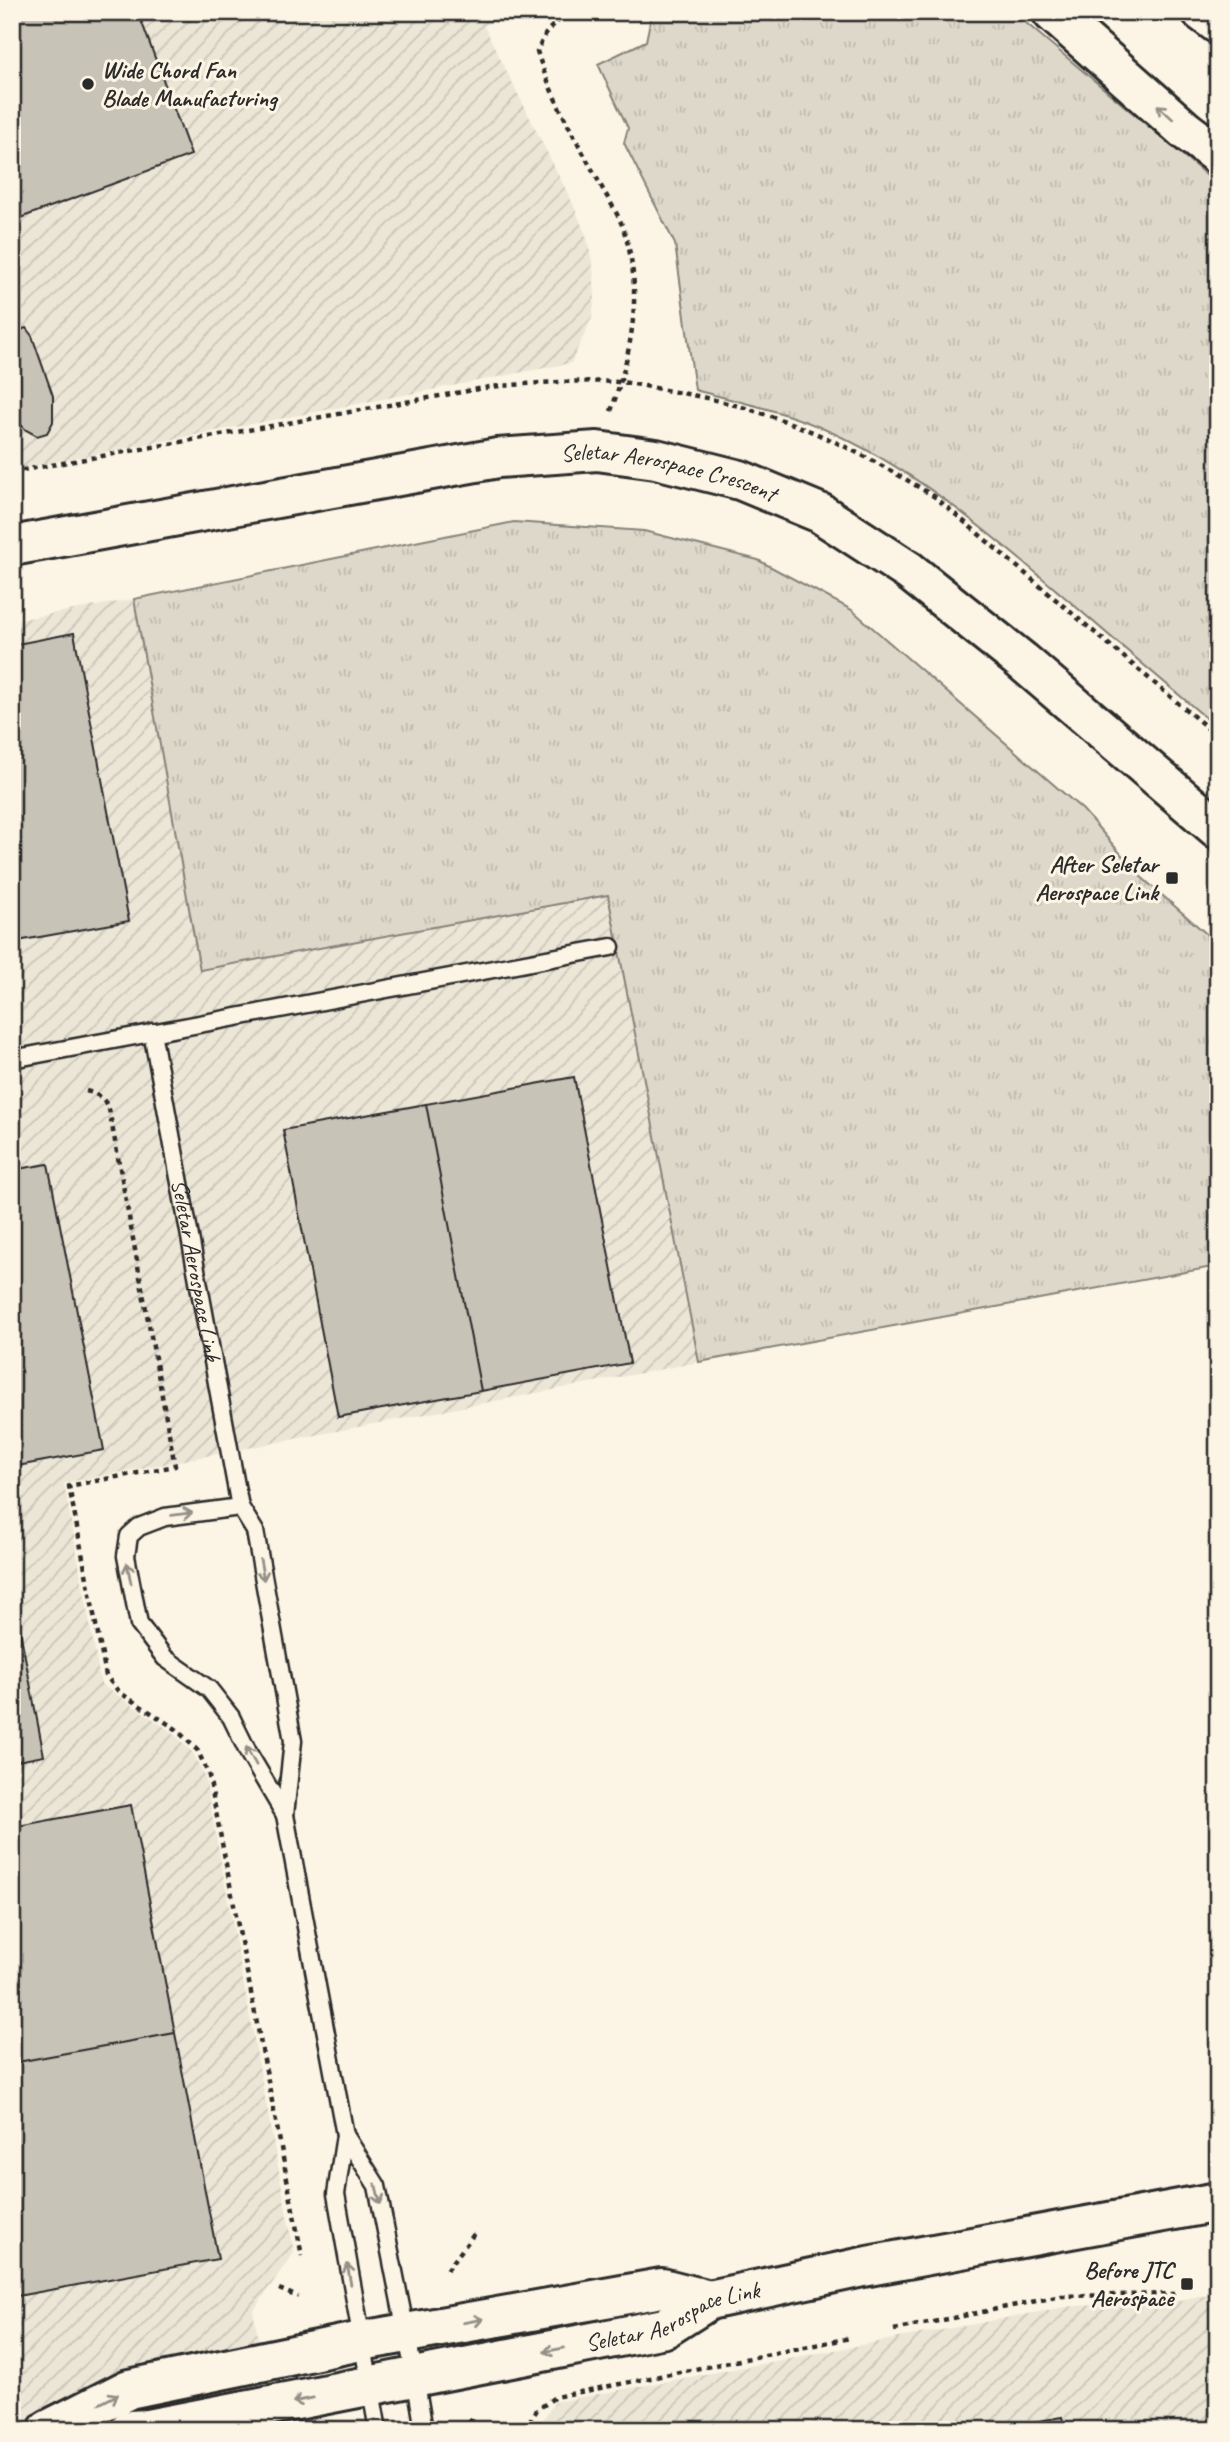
<svg xmlns="http://www.w3.org/2000/svg" width="1230" height="2442" viewBox="0 0 1230 2442" font-family="Caveat,sans-serif">
<style>
.industrial{fill:url(#industrial-furrows)}
.grass{fill:url(#grass-tufts);stroke:#84827a;stroke-width:2}
.building{fill:#c8c3b7;stroke:#2b2b2b;stroke-width:2}
.lines{fill:none;stroke-linecap:round;stroke-linejoin:round}
.service-casing{stroke:#2b2b2b;stroke-width:21}
.tertiary-casing{stroke:#2b2b2b;stroke-width:44}
.secondary-casing{stroke:#2b2b2b;stroke-width:44}
.primary-casing{stroke:#2b2b2b;stroke-width:44}
.path{stroke:#2b2b2b;stroke-width:4.5;stroke-dasharray:5 5;stroke-linecap:butt}
.service{stroke:#fcf5e5;stroke-width:16}
.tertiary{stroke:#fcf5e5;stroke-width:38}
.secondary{stroke:#fcf5e5;stroke-width:38}
.primary{stroke:#fcf5e5;stroke-width:38}
.oneway{stroke:#949088}
.poi-dot{fill:#2b2b2b;stroke:#fcf5e5;stroke-width:2.5}
.labels{text-anchor:middle;dominant-baseline:central;stroke-width:6;stroke-linejoin:round;paint-order:stroke}
.poi-label{font-size:24px;font-weight:bold;fill:#2b2b2b;stroke:#fcf5e5;text-anchor:end}
.street-label{font-size:24px;fill:#2b2b2b;stroke:#fcf5e5}
</style>
<defs>
<pattern id="industrial-furrows" width="10" height="10" patternUnits="userSpaceOnUse" patternTransform="scale(1.75)"><rect width="10" height="10" fill="#ece6d7"/><path d="M-1 1l2-2M0 10L10 0M9 11l2-2" fill="none" stroke="#cbc5b9"/></pattern>
<pattern id="grass-tufts" width="24" height="20" patternUnits="userSpaceOnUse" patternTransform="scale(1.75)"><rect width="24" height="20" fill="#ded8ca"/><path d="M3 7l-1-3M5 7V3M7 7l1-3M15 17l-1-3M17 17v-4M19 17l1-3" fill="none" stroke="#bfbaae"/></pattern>
</defs>
<rect width="100%" height="100%" fill="#fcf5e5"/>
<filter id="ink" filterUnits="userSpaceOnUse"><feTurbulence type="fractalNoise" baseFrequency=".0143" numOctaves="2"/><feDisplacementMap in="SourceGraphic" scale="14" xChannelSelector="R" yChannelSelector="G"/><feConvolveMatrix kernelMatrix="1 2 1 2 8 2 1 2 1" color-interpolation-filters="sRGB"/></filter>
<g filter="url(#ink)">
<path class="industrial" d="M12,12H511L484,26L573,204L587,238L593,267L595,296L592,318L571,363L12,470Z
M134,599L200,970L608,895L699,1362L64,1483L101,1684L172,1732L193,1753L205,1777L294,2252L253,2311L276,2430H12V621Z
M1218,2292V2430H536L555,2402L1071,2306L1166,2303Z"/>
<path class="grass" d="M652,12H1013L1218,185V728C1165,683 1113,639 1061,594C986,530 909,464 817,426C778,410 736,401 695,390L675,244L624,143L628,128L598,64L646,41Z
M514,522L644,531L758,560L852,610L1083,810L1139,875L1218,944V1266L699,1362L608,895L200,970L134,599Z"/>
<path class="building" d="M12,12H138L191,155L12,221Z
M26,328L32,336L53,396V422L47,433L37,436L26,430L12,416V333Z
M74,633L129,921L12,942V645Z
M574,1077L630,1363L481,1391L426,1104Z
M426,1104L481,1391L338,1417L283,1130Z
M48,1164L104,1450L12,1467V1170Z
M12,1589L44,1756L12,1762Z
M131,1805L175,2033L12,2063V1827Z
M175,2033L218,2259L12,2297V2063Z
M1062,2417L1065,2430H988Z"/>
<g class="lines">
<defs>
<g id="service">
<path id="s1" d="M152,1032L240,1507L255,1531L293,1741L285,1815L345,2135L336,2194L378,2430"/>
<path d="M12,1059L611,947"/>
<path d="M240,1507L165,1517L139,1527L129,1536L126,1556L139,1624L165,1658L209,1689L231,1717L249,1754L285,1815"/>
<path d="M345,2135L377,2186L415,2377L424,2430"/>
</g>
<g id="tertiary">
<path id="s2" d="M12,546L498,458L597,451L656,459L740,480L820,513L909,571L1022,661L1218,829"/>
<path d="M48,2430L129,2389L361,2341L662,2288L709,2300"/>
<path id="s3" d="M130,2430L148,2429L665,2328L709,2300L863,2267L1218,2202"/>
</g>
<path id="secondary" d="M1052,12L1185,130L1218,155"/>
<path id="primary" d="M1202,12L1218,24"/>
</defs>
<use href="#service" class="service-casing"/>
<use href="#tertiary" class="tertiary-casing"/>
<use href="#secondary" class="secondary-casing"/>
<use href="#primary" class="primary-casing"/>
<path class="path" d="M568,12L547,31L537,51C551,98 576,139 599,182C606,196 616,210 622,225C645,290 632,352 610,414
M12,472L490,387C533,383 575,380 618,382C635,383 653,388 670,391C772,408 848,443 935,497L1218,737
M86,1091C98,1094 103,1097 109,1109L175,1466L69,1486L106,1676L119,1692L176,1729L198,1751L209,1776L302,2256
M447,2270L477,2230
M279,2289L298,2297
M894,2330L1061,2296L1175,2294
M469,2419L486,2430
M523,2430L537,2410L555,2397L850,2338"/>
<use href="#service" class="service"/>
<use href="#tertiary" class="tertiary"/>
<use href="#secondary" class="secondary"/>
<use href="#primary" class="primary"/>
</g>
<defs><path id="oneway-shaft" d="M-6 0H5M1.5-3L5.5 0L1.5 3" fill="none" stroke-width="1.6" stroke-linecap="round" stroke-linejoin="round" transform="scale(1.75)"/></defs>
<g class="oneway">
<use href="#oneway-shaft" transform="translate(1165 112) rotate(-138)"/>
<use href="#oneway-shaft" transform="translate(182 1514) rotate(-8)"/>
<use href="#oneway-shaft" transform="translate(262 1570) rotate(80)"/>
<use href="#oneway-shaft" transform="translate(129 1573) rotate(-101)"/>
<use href="#oneway-shaft" transform="translate(251 1756) rotate(-119)"/>
<use href="#oneway-shaft" transform="translate(378 2194) rotate(76)"/>
<use href="#oneway-shaft" transform="translate(349 2274) rotate(-100)"/>
<use href="#oneway-shaft" transform="translate(473 2321) rotate(-10)"/>
<use href="#oneway-shaft" transform="translate(554 2350) rotate(169)"/>
<use href="#oneway-shaft" transform="translate(109 2399) rotate(-27)"/>
<use href="#oneway-shaft" transform="translate(303 2400) rotate(169)"/>
</g>
</g>
<g class="poi-dot">
<circle cx="88" cy="84" r="7"/>
<rect x="1165" y="871" width="14" height="14" rx="3.5"/>
<rect x="1180" y="2277" width="14" height="14" rx="3.5"/>
</g>
<g class="labels">
<g class="poi-label">
<text x="102" y="70" text-anchor="start">Wide Chord Fan<tspan x="102" dy="28">Blade Manufacturing</tspan></text>
<text x="1158" y="864">After Seletar<tspan x="1158" dy="28">Aerospace Link</tspan></text>
<text x="1173" y="2270">Before JTC<tspan x="1173" dy="28">Aerospace</tspan></text>
</g>
<g class="street-label">
<text stroke="none"><textPath href="#s2" startOffset="667">Seletar Aerospace Crescent</textPath></text>
<text stroke="none"><textPath href="#s1" startOffset="242">Seletar Aerospace Link</textPath></text>
<text stroke="none"><textPath href="#s3" startOffset="556">Seletar Aerospace Link</textPath></text>
</g>
</g>
<rect width="1230" height="2442" fill="none" stroke="#fcf5e5" stroke-width="42"/>
<rect x="21" y="21" width="1188" height="2400" fill="none" stroke="#2b2b2b" stroke-width="2.5" filter="url(#ink)"/>
</svg>
